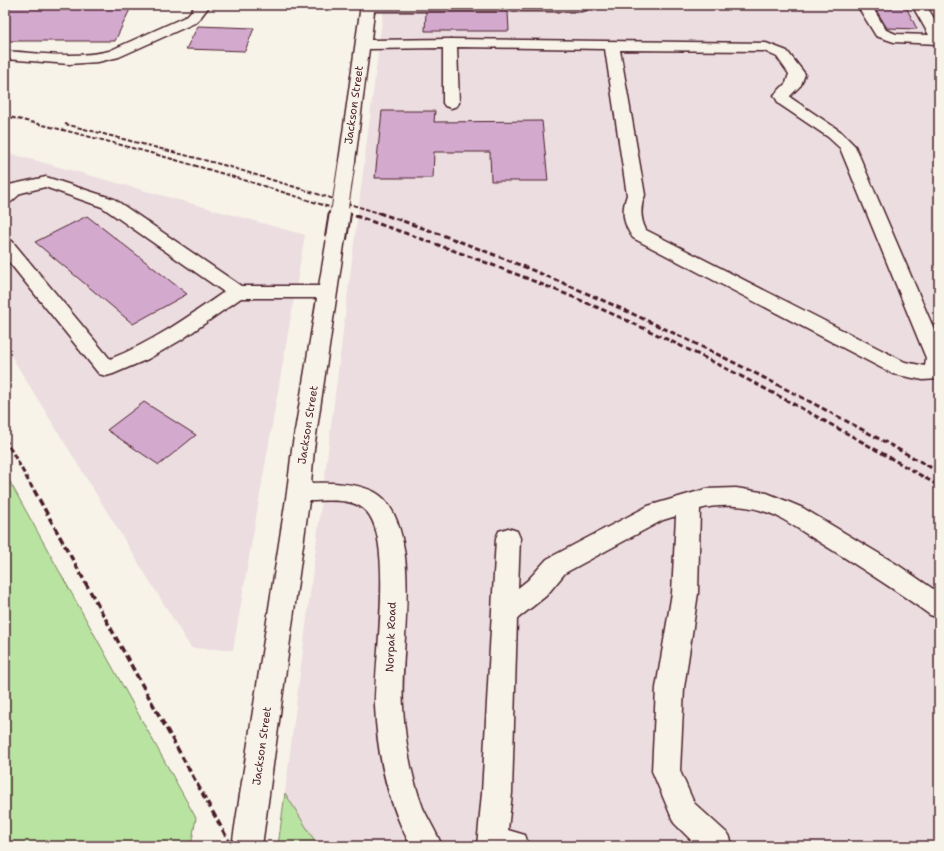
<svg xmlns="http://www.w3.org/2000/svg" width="944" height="851" viewBox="0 0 944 851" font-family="'Shantell Sans',sans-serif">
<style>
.built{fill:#ecdde0}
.green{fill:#b8e3a0;stroke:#818166}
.building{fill:#d3a9ce;stroke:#4a1f2b}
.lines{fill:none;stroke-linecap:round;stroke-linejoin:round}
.minor-casing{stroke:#4a1f2b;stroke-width:3}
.minor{fill:#f7f3e8;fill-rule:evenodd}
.rail-far2{stroke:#4a1f2b;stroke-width:2;stroke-dasharray:4.5 2;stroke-linecap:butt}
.rail-far1{stroke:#4a1f2b;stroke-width:3;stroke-dasharray:5.5 3;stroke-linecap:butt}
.rail{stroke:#4a1f2b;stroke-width:3.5;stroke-dasharray:7 3.5;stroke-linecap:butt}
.minor-bridge-far1-casing{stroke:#4a1f2b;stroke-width:18;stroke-linecap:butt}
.minor-bridge-casing{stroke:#4a1f2b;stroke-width:24;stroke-linecap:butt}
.minor-bridge-far1{stroke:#f7f3e8;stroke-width:16}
.minor-bridge{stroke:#f7f3e8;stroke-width:20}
.labels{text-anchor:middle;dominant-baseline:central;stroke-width:3;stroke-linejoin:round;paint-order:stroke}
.street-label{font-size:11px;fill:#4a1f2b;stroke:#f7f3e8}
</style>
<rect width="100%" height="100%" fill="#f7f3e8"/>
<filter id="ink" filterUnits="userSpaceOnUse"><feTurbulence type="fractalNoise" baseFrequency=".025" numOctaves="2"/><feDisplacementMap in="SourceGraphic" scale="8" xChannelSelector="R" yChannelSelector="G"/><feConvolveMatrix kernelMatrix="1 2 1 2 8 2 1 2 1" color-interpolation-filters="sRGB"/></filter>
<g filter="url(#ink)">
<path class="built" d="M384,5H939V846H318L285,793Z
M5,152L305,235L233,650L191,648L5,346Z"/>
<path class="green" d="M5,473L196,818L191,846H5Z
M285,793L318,846H278Z"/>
<path class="building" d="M5,5H132L115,41H5Z
M873,5H905L917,29L887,28Z
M426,12H508L509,31H425Z
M198,26L254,28L245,51L186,49Z
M382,111H435L434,122L542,121L548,181H491L490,152H434L433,178H375Z
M87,216L187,294L133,324L35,242Z
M144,402L196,435L159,465L107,430Z"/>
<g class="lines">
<defs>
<path id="minor" d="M196,5H210L197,22L119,57L98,62L69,64L5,59V51C39,53 75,59 109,51L187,16Z
M361,5H587L588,7L586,10L581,11H374L371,40L450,39L766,43L787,51L805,74L801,85L790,96L791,98L840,131L855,146L939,341V379L923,380L893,374L633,238C623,224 621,211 627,195L605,49L457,47L459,103L457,106L451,108L445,106L443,103V48L369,49L355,161L353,165L347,166L341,165L339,161ZM620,50L764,51L777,57L789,74L786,83L774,95L779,104L828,137L840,148L926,358L925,366L905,362L646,230C640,218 640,207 645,195Z
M857,5H871L886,30L896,34L929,35L912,5H926L939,27V44L894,42L876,36Z
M46,177L114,199L241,286H319L327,238L330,234L336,232L342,234L345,238L314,449L311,483C332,482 369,483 384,499C423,543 399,651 403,707C405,741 411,776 423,808C429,821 437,833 442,846H411C388,804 377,754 375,706C374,663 394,543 367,512C354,497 327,501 309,501L262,846H232L287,492L292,449L317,298H241L181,340L148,359L113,374L106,376L99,374L5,257V239L12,241L110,359C151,343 188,317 224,292L102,207L45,187L21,193L11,202L5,203V189L9,185Z
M736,488L767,493L803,508L898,565L939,593V618L930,615C893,588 855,564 816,540C799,530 782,516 763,511C744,505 718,504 700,509L698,593L684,688L680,771L694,803L729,835L733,846H697L674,823L652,771L656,688L672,593L676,516L663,520L565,573L546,596L517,619L512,793L508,830L525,835L529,846H477L482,793L496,538L499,531L508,528L517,531L520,538L518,588L528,580L547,559L648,506L706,489Z"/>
</defs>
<use href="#minor" class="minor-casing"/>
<use href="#minor" class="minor"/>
<path class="rail-far2" d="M5,116C121,143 237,176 350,214
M65,124L227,166L382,214"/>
<path class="rail-far1" d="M347,213C438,244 529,277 617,316C728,366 834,425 939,486
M379,213C575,278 759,371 939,472
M5,439L34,491"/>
<path class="rail" d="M34,490L231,845"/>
<defs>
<path id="minor-bridge-far1" d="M339,214L347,161"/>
<path id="minor-bridge" d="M336,238L340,213"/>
</defs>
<use href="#minor-bridge-far1" class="minor-bridge-far1-casing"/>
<use href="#minor-bridge" class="minor-bridge-casing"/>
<use href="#minor-bridge-far1" class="minor-bridge-far1"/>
<use href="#minor-bridge" class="minor-bridge"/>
</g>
</g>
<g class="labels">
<g class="street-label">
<text transform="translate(354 105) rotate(-82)">Jackson Street</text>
<text transform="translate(308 425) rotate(-81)">Jackson Street</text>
<text transform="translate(391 637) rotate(-88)">Norpak Road</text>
<text transform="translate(262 746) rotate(-82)">Jackson Street</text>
</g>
</g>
<rect width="944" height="851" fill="none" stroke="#f7f3e8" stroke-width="20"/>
<rect x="10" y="10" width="924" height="831" fill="none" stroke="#4a1f2b" stroke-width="1.5" filter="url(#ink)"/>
</svg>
